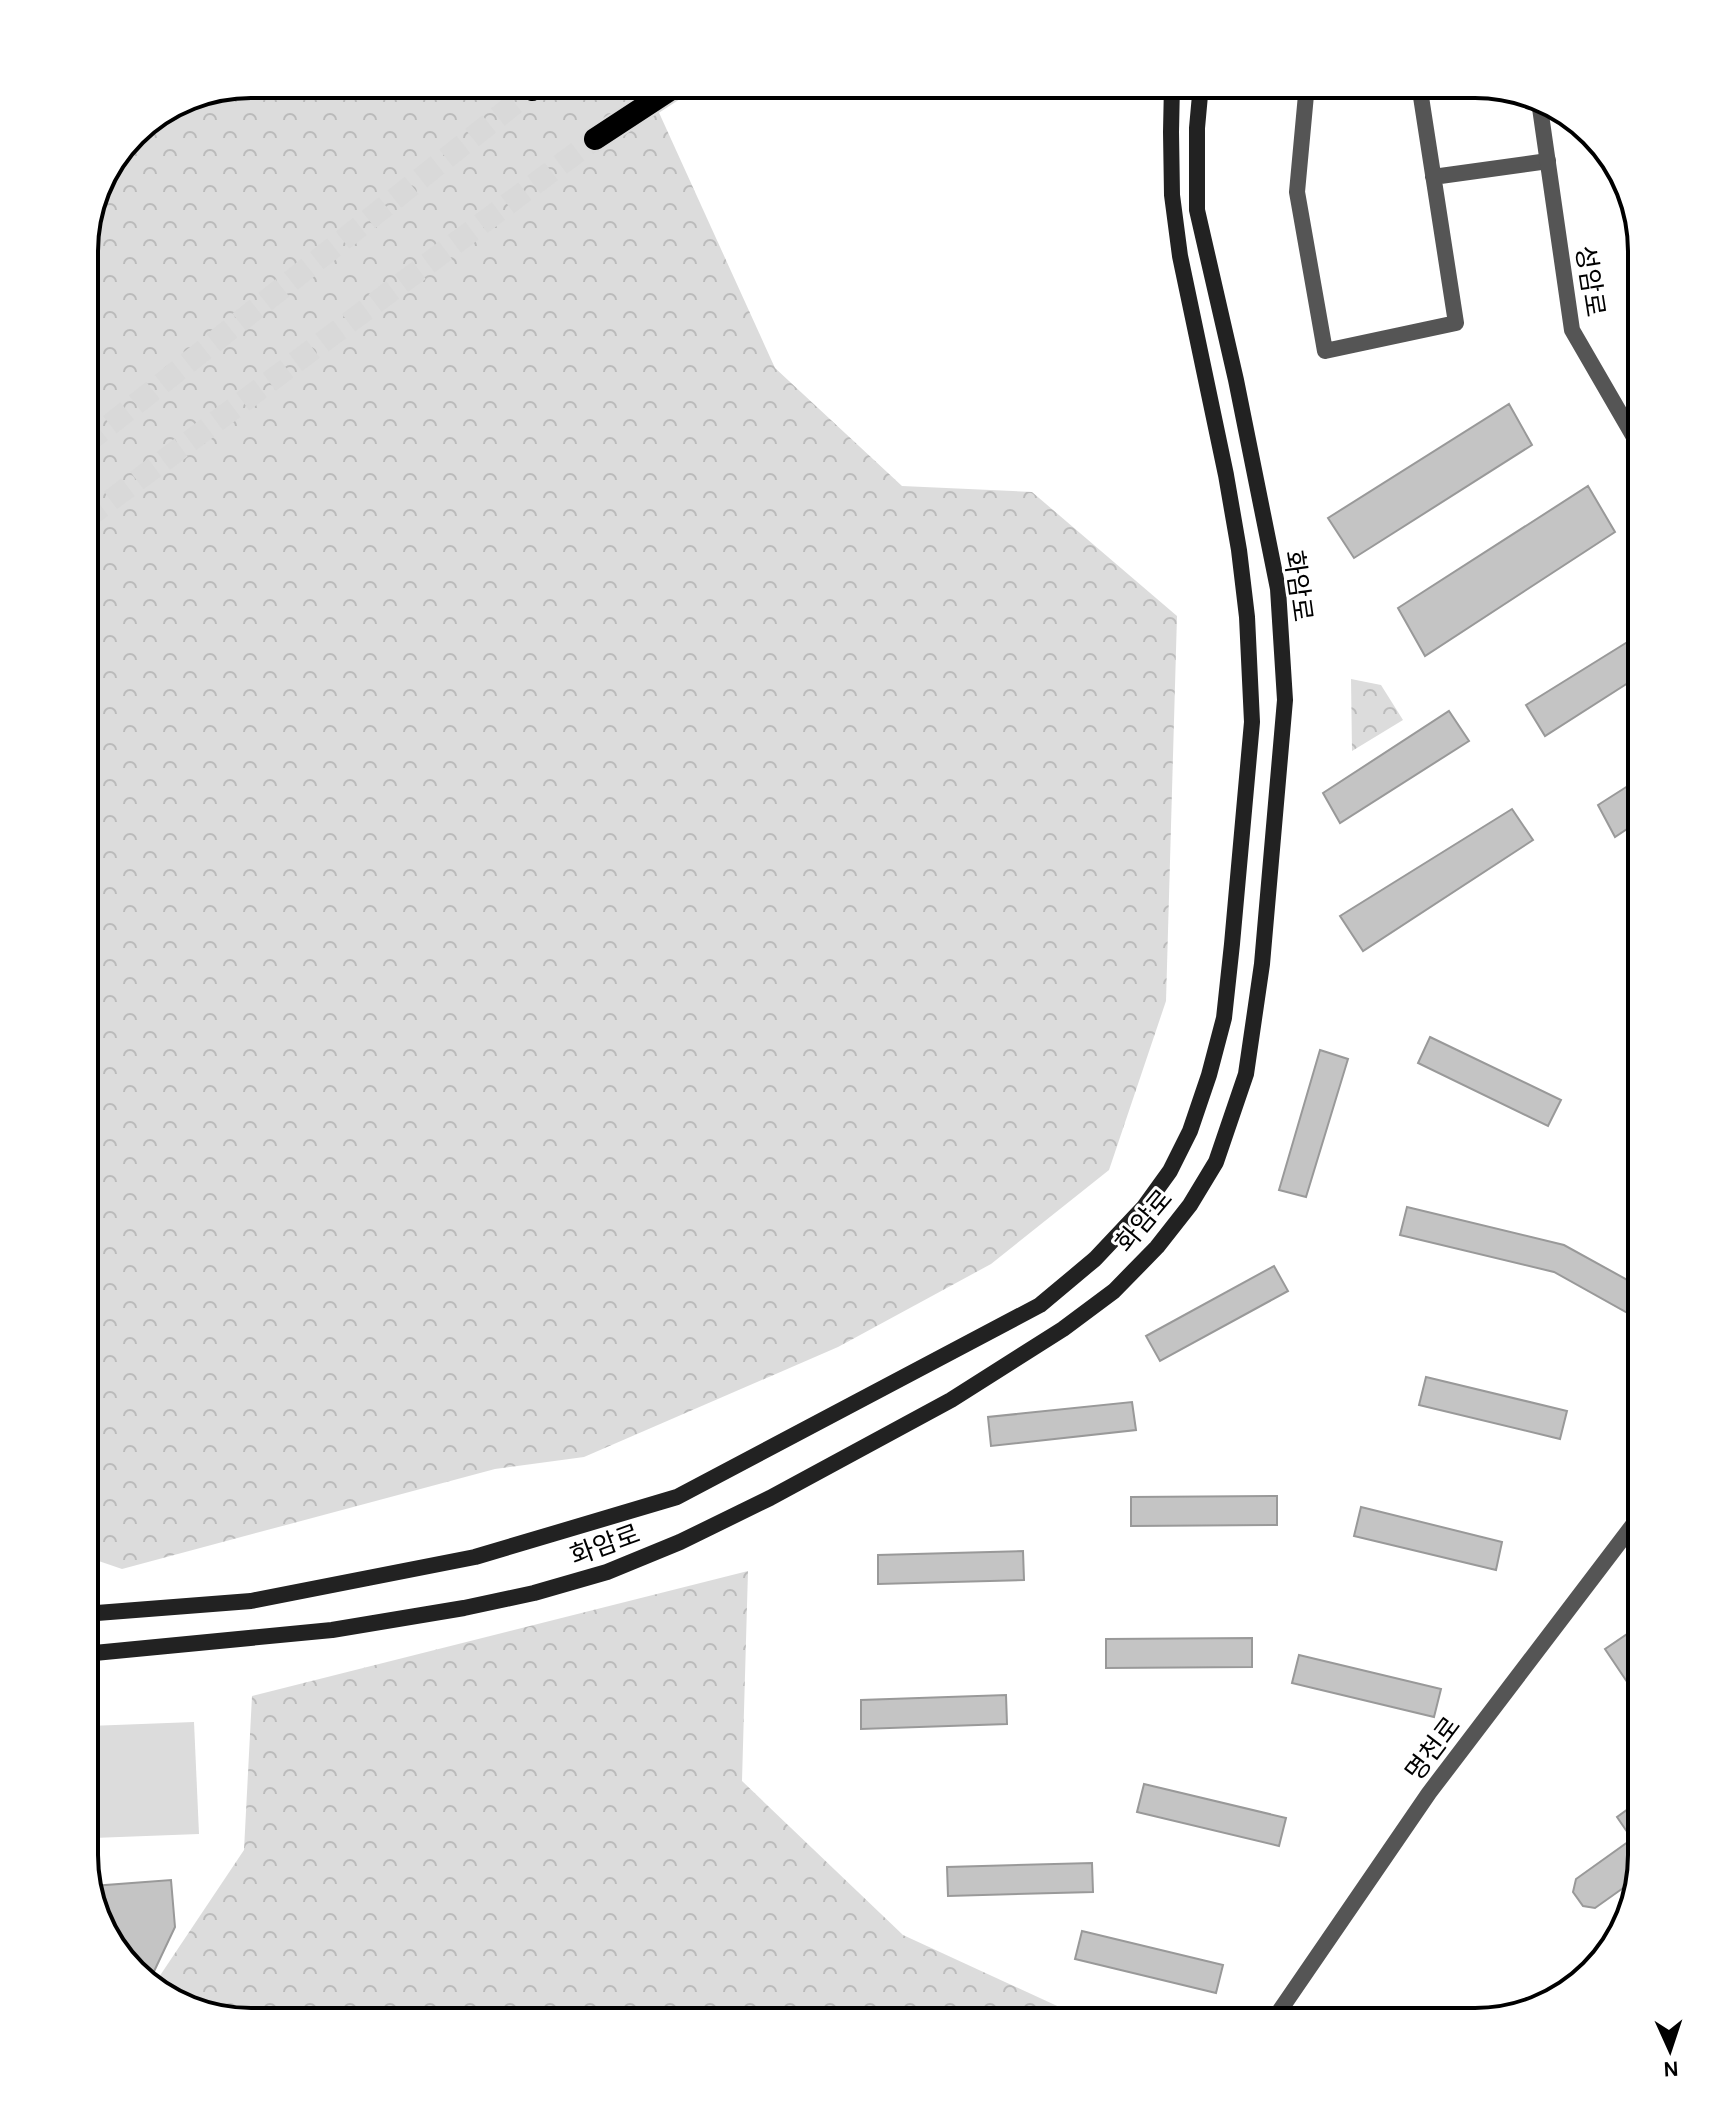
<svg xmlns="http://www.w3.org/2000/svg" width="1726" height="2106" viewBox="0 0 1726 2106" font-family="Karla,'Noto Sans KR',sans-serif">
<style>
.green{fill:#dcdcdc}
.forest{fill:url(#forest-crowns)}
.building{fill:#c4c4c4;stroke:#999;stroke-width:2}
.lines{fill:none;stroke-linecap:round;stroke-linejoin:round}
.trunk-tunnel{stroke:#d9d9d9;stroke-width:22;stroke-dasharray:22 11;stroke-linecap:butt}
.trunk-casing{stroke:#dbdbdb;stroke-width:26}
.minor{stroke:#555;stroke-width:16}
.tertiary{stroke:#555;stroke-width:16}
.secondary{stroke:#222;stroke-width:16}
.trunk{stroke:#000;stroke-width:22}
.labels{text-anchor:middle;dominant-baseline:central;stroke-width:6;stroke-linejoin:round;paint-order:stroke}
.street-label{font-size:26px;fill:#000;stroke:#fff}
.rim{fill:none;stroke:#000;stroke-width:4}
</style>
<defs>
<pattern id="forest-crowns" width="20" height="18" patternUnits="userSpaceOnUse" patternTransform="scale(2)"><rect width="20" height="18" fill="#dcdcdc"/><path d="M2 6a3 3 0 1 1 6 0M12 15a3 3 0 1 1 6 0" fill="none" stroke="#bbb"/></pattern>
</defs>
<rect width="100%" height="100%" fill="#fff"/>
<path class="green" d="M194,1722L199,1834L93,1838L89,1726Z"/>
<path class="forest" d="M251,84H646L775,368L902,486L1032,492L1177,616L1166,1001L1109,1170L991,1264L838,1347L584,1457L495,1469L122,1569L84,1556V240L101,178L141,126L188,97Z
M1351,679L1381,685L1403,720L1352,751Z
M748,1571L742,1781L903,1935L1092,2022H251L168,2000L153,1986L244,1850L252,1696Z"/>
<path class="building" d="M1509,404L1532,445L1354,558L1328,518Z
M1588,486L1615,532L1425,656L1398,608Z
M1642,633V674L1545,736L1526,705Z
M1449,711L1469,741L1340,823L1323,793Z
M1642,777V819L1615,837L1598,805Z
M1512,809L1533,840L1363,951L1340,916Z
M1430,1037L1561,1100L1548,1126L1418,1063Z
M1320,1050L1348,1059L1306,1197L1279,1190Z
M1407,1207L1564,1245L1642,1288V1321L1554,1272L1400,1235Z
M1274,1266L1288,1291L1160,1361L1146,1336Z
M1426,1377L1567,1411L1560,1439L1419,1405Z
M1132,1402L1136,1430L991,1446L988,1417Z
M1277,1496V1525L1131,1526V1497Z
M1361,1507L1502,1542L1496,1570L1354,1536Z
M1023,1551L1024,1580L878,1584V1555Z
M1642,1624V1704L1605,1649Z
M1252,1638V1667L1106,1668V1639Z
M1299,1655L1441,1689L1434,1717L1292,1683Z
M1006,1695L1007,1724L861,1729V1700Z
M1144,1784L1286,1818L1279,1846L1137,1812Z
M1642,1799V1855L1634,1888L1626,1886L1595,1908L1583,1906L1573,1892L1576,1879L1632,1839L1617,1817Z
M1092,1863L1093,1892L948,1896L947,1867Z
M171,1880L175,1927L149,1982L112,1948L93,1886Z
M1082,1931L1223,1965L1216,1993L1075,1959Z"/>
<g class="lines">
<path class="trunk-tunnel" d="M84,445L532,90
M84,520L595,139"/>
<defs>
<path id="trunk" d="M532,90L541,84
M595,139L679,84"/>
</defs>
<use href="#trunk" class="trunk-casing"/>
<path class="minor" d="M1307,84L1297,192L1325,351L1456,323L1419,84
M1433,177L1548,161"/>
<path class="tertiary" d="M1539,101L1572,330L1642,451
M1272,2022L1429,1793L1642,1513"/>
<path class="secondary" d="M84,1614L251,1601L475,1557L677,1497L1040,1305L1095,1259L1144,1207L1170,1171L1190,1131L1209,1075L1224,1018L1232,944L1252,722L1247,617L1239,550L1226,475L1180,256L1172,195L1171,132L1172,84
M84,1654L332,1630L464,1608L534,1593L607,1572L680,1542L770,1498L951,1400L1063,1329L1114,1291L1157,1247L1190,1205L1216,1162L1246,1074L1262,964L1285,700L1278,589L1236,380L1197,210V128L1201,84"/>
<use href="#trunk" class="trunk"/>
</g>
<g class="labels">
<g class="street-label">
<text transform="translate(1590 281) rotate(81)">성암로</text>
<text transform="translate(1298 586) rotate(82)">화암로</text>
<text transform="translate(1144 1221) rotate(-50)">화암로</text>
<text transform="translate(605 1545) rotate(-20)">화암로</text>
<text transform="translate(1433 1749) rotate(-53)">명천로</text>
</g>
</g>
<path d="M0 0H1726V2106H0ZM251 98H1475A153 153 0 0 1 1628 251V1855A153 153 0 0 1 1475 2008H251A153 153 0 0 1 98 1855V251A153 153 0 0 1 251 98Z" fill="#fff" fill-rule="evenodd"/>
<path class="rim" d="M251 98H1475A153 153 0 0 1 1628 251V1855A153 153 0 0 1 1475 2008H251A153 153 0 0 1 98 1855V251A153 153 0 0 1 251 98Z"/>
<g transform="translate(1670 2050) rotate(177)" stroke="#ffffff" stroke-width="6" paint-order="stroke">
<path d="M0-6L14 30L0 20L-14 30Z" fill="#000000"/>
<text y="-12" font-size="22" font-weight="bold" text-anchor="middle" fill="#000000">N</text>
</g>
</svg>
